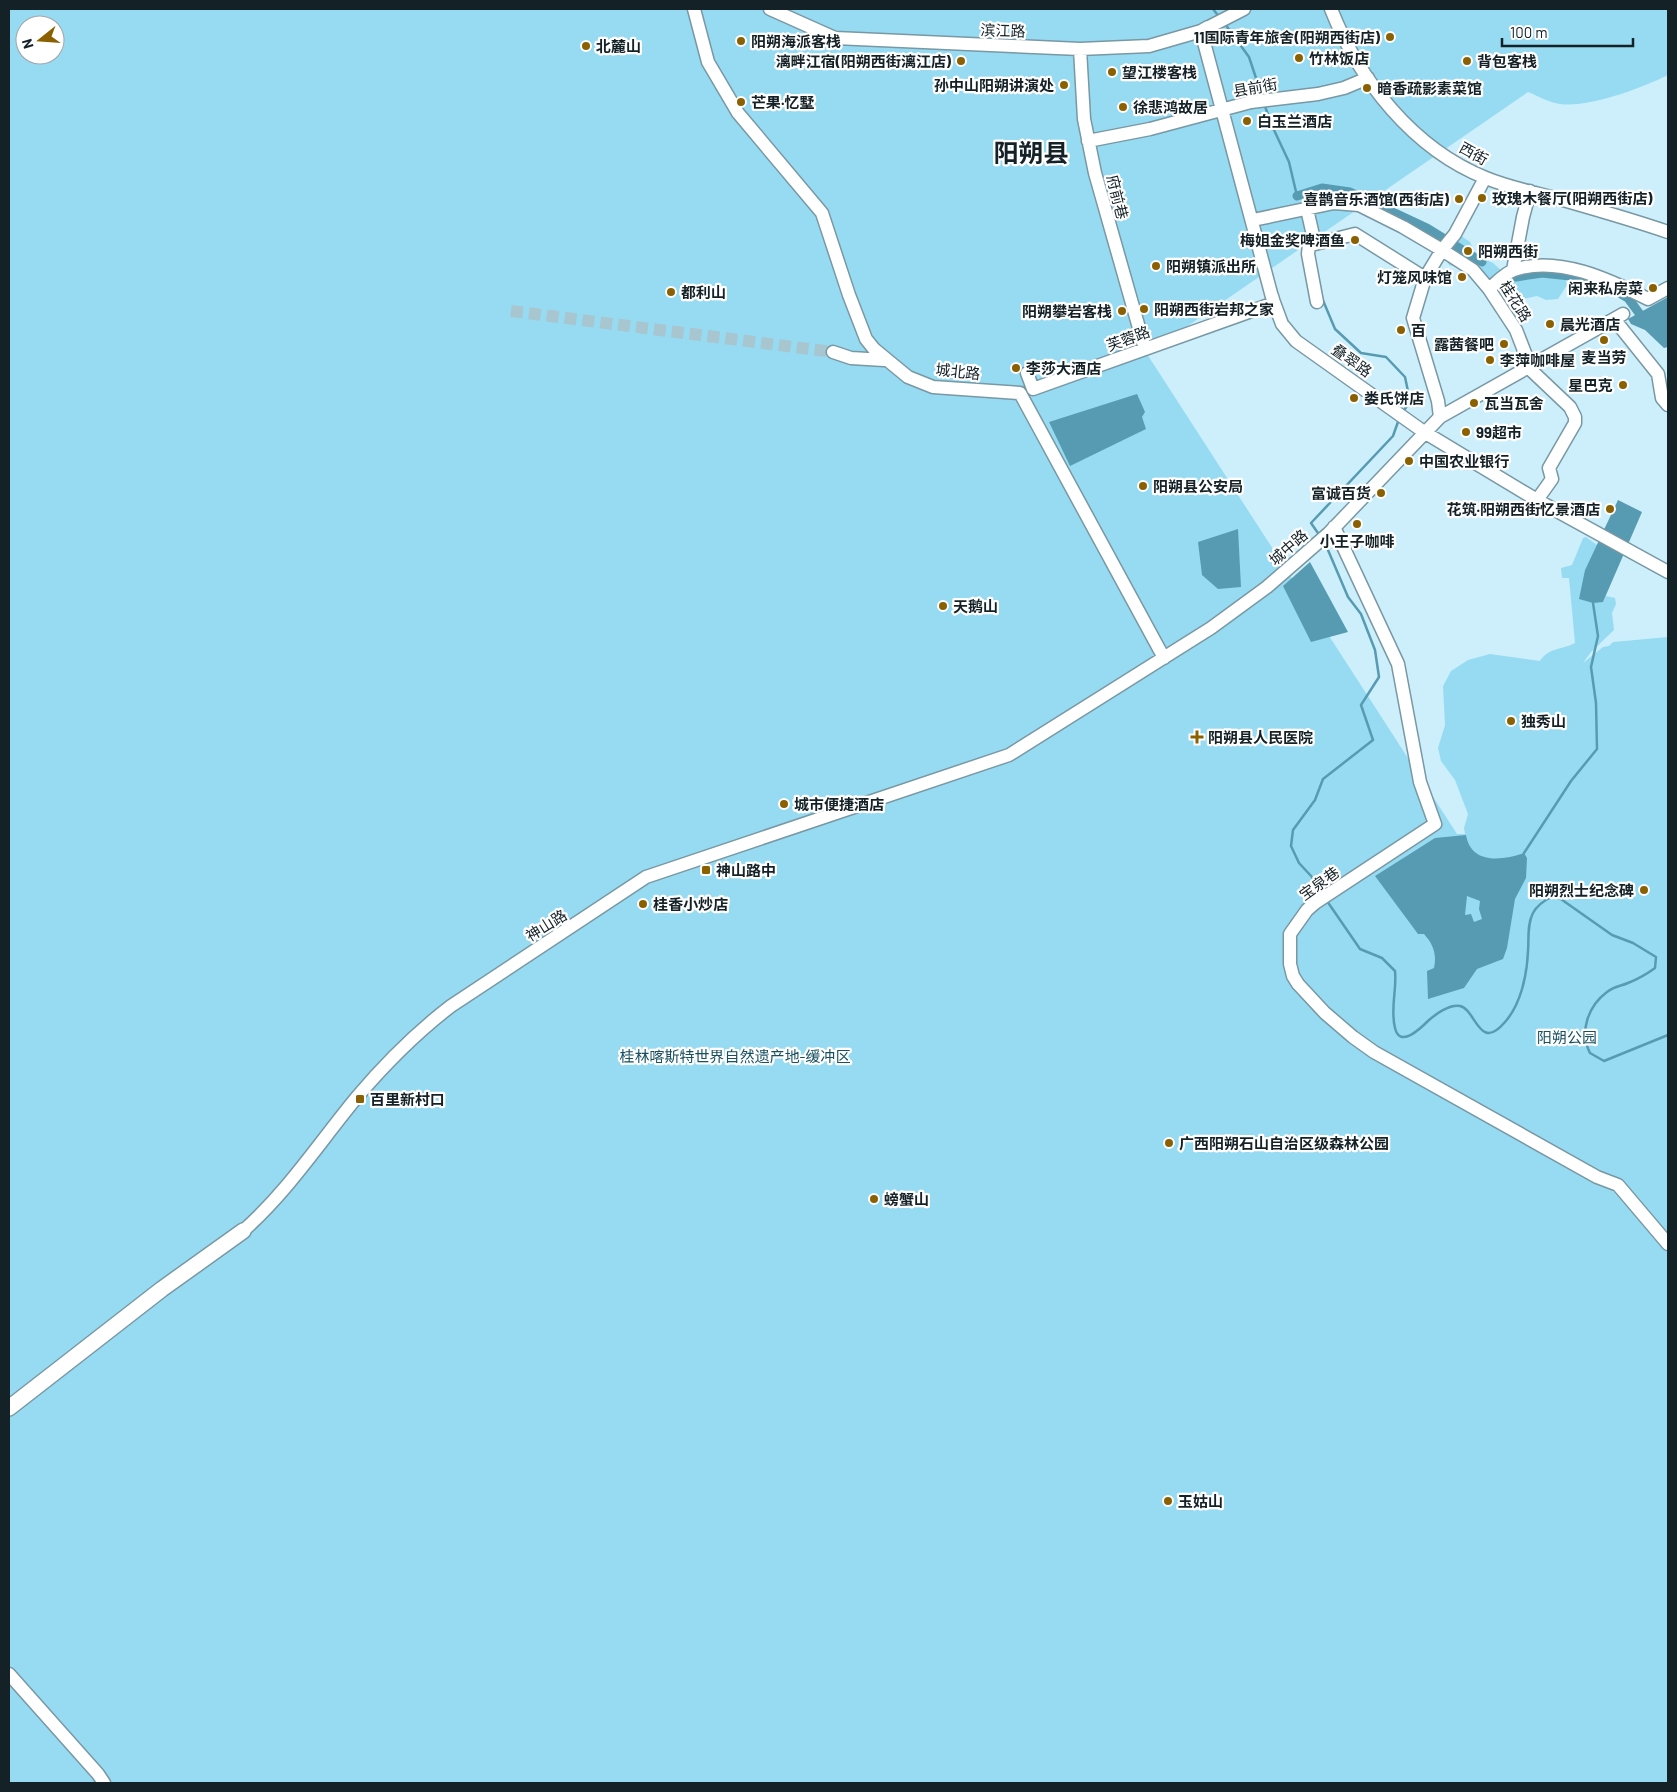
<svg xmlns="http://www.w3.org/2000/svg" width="1677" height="1792" viewBox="0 0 1677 1792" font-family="Barlow,'Noto Sans SC',sans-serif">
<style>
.green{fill:#97dbf2;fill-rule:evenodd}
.water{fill:#579bb2;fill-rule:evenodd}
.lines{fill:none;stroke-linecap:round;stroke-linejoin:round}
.stream{stroke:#579bb2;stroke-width:2.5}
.canal{stroke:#579bb2;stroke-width:9}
.minor-tunnel{stroke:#a7c6d0;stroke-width:12;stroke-dasharray:12 6;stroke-linecap:butt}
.minor-casing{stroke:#7898a4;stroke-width:15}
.major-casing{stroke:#7898a4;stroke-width:18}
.minor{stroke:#fff;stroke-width:12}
.major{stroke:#fff;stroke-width:15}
.poi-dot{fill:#8a6000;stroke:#fff;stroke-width:2}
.labels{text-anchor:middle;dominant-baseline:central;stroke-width:4.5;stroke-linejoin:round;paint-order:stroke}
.street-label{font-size:15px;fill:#142126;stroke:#fff}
.poi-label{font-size:15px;font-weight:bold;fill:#142126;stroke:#fff;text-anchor:start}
.park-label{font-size:15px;fill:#165061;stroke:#fff}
.town-label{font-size:25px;font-weight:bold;fill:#142126;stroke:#fff}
</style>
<rect width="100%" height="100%" fill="#cceffb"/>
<path class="green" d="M9,9H1668V75C1642,88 1589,108 1560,104C1550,103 1538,96 1528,92L1147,354L1457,834H1465L1464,828L1468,814L1455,780L1441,761L1438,748L1445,725L1443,686L1451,671L1468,660L1490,654L1540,661C1549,647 1562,650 1575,643L1569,578H1562L1561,568L1572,565L1583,538L1586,537L1597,545L1585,570L1603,602L1606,596L1615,598L1616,604L1612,613L1614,630L1591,652L1583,663L1603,647L1609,646L1613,642L1668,637V1783H9ZM25,25H55V55H25Z
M1375,206L1420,228L1443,234L1460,235L1470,242L1476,255L1493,263L1503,272H1564L1567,285L1558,299L1546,300L1537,296L1523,299L1512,294H1498L1460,268L1449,265L1440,246Z"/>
<path class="water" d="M1668,297V347L1664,348L1645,330L1631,324L1628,319Z
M1137,394L1145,412L1142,417L1146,429L1070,466L1049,422Z
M1618,500L1642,512L1603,602L1593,603L1579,599L1585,570Z
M1238,529L1241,587L1218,589L1202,575L1198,542Z
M1310,562L1348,632L1311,642L1283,586Z
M1466,835C1471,864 1501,861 1524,853L1527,858L1526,878L1515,899L1507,948L1503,959L1477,969L1464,988L1428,999L1427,971L1434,968C1437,954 1433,944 1424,934H1418L1375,876L1435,838ZM1467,896L1480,901L1479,909L1482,919L1474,922L1471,914L1465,915Z"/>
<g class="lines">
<path class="stream" d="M1213,9L1220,18
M1225,24L1249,57L1262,96
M1264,104L1274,130L1289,162L1297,196
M1322,298L1335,329L1361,353L1386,357L1405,377L1410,401L1403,412
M1320,536L1311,523L1393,436L1399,419
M1524,853L1571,781L1597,749L1596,703L1591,667L1598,636L1593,603
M1323,894L1312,877L1299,863L1291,846L1293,830L1315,800L1323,779L1373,740L1361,705L1379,677L1375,650L1361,614L1348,597L1325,543
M1327,901L1360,949L1382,958L1395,971C1397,990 1390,1009 1395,1028C1400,1049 1421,1028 1429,1020C1436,1014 1450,1004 1460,1006C1476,1009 1479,1053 1505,1022C1521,1004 1527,975 1528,951C1529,939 1527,924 1533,913C1537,905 1545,900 1553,896L1558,897L1612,935L1633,943L1656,957L1655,968C1647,974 1638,979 1628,983C1621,986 1613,987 1607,992C1588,1006 1579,1032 1590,1053L1604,1061L1668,1035"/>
<path class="canal" d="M1297,196L1322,188L1350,192L1427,228L1482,262
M1516,277L1542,273L1579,277L1616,291L1628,298L1639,313"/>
<path class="minor-tunnel" d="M511,311L833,352"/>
<defs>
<path id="minor" d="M694,9L708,62L738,113L822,213L849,295L866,339L874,349L908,377L933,387L1020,393L1164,658
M770,9L835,38L1080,49L1149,46L1201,31L1208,27
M1331,9C1359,80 1413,149 1486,178C1510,188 1537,193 1563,200C1598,210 1633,220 1668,232
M1201,31L1272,297L1282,324L1296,341L1424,432L1537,500L1668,572
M1203,38L1201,31L1244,9
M1080,49L1084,119L1095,173L1145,349
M1088,141L1150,129L1251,102L1318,94L1344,88L1368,78
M1307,209L1315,244L1309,245L1308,254L1317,302
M1253,220L1334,203L1359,205L1403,227L1442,250L1473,270L1489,289L1516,330L1532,371L1570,407L1575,417V423L1549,468L1552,479L1537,500
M1315,244L1355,234L1425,278
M1513,270L1523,217L1530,191
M1489,289C1497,282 1505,273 1514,270C1558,255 1610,280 1648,299L1668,288
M1614,319L1658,374L1662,398L1668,405
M833,352L851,358L884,360
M1027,373L1033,389L1274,303L1272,296
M1440,417L1438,401L1413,318L1425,278L1442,250L1455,234L1485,178
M1334,527L1398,664L1420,782L1435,824L1315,903L1307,910L1290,934V964L1293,976L1298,984L1325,1013L1353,1037L1374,1052L1597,1177L1618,1185L1668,1244
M243,1231C288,1191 319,1143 357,1097C385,1064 417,1032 451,1006L646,877L1009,755L1211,628L1267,587L1329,533L1440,417L1623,314
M9,1674L98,1774L104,1783"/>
<path id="major" d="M9,1408L162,1289L243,1231"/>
</defs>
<use href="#minor" class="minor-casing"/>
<use href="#major" class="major-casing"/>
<use href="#minor" class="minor"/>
<use href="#major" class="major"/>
</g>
<g class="poi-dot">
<circle cx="1390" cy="37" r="5"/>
<circle cx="741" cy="41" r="5"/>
<circle cx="586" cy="46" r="5"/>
<circle cx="1299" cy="58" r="5"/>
<circle cx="961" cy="61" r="5"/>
<circle cx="1467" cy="61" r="5"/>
<circle cx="1112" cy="72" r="5"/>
<circle cx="1064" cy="85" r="5"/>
<circle cx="1367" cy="88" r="5"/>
<circle cx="741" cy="102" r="5"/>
<circle cx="1123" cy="107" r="5"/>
<circle cx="1247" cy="121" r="5"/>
<circle cx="1482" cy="198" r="5"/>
<circle cx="1459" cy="199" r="5"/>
<circle cx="1355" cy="240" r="5"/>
<circle cx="1468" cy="251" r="5"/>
<circle cx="1156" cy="266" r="5"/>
<circle cx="1462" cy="277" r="5"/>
<circle cx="1653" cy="288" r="5"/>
<circle cx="671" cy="292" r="5"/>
<circle cx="1144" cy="309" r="5"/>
<circle cx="1122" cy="311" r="5"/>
<circle cx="1550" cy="324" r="5"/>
<circle cx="1401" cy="330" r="5"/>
<circle cx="1604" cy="340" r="5"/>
<circle cx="1504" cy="344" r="5"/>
<circle cx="1490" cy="360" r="5"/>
<circle cx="1016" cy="368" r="5"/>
<circle cx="1623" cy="385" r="5"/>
<circle cx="1354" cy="398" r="5"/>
<circle cx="1474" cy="403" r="5"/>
<circle cx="1466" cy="432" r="5"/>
<circle cx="1409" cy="461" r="5"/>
<circle cx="1143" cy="486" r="5"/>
<circle cx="1381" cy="493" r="5"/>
<circle cx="1610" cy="509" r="5"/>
<circle cx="1357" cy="524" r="5"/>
<circle cx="943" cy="606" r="5"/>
<circle cx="1511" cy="721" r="5"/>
<path d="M1194.5 729.5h5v5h5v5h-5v5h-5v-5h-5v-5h5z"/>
<circle cx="784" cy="804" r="5"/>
<rect x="701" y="865" width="10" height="10" rx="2.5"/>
<circle cx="1644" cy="890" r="5"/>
<circle cx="643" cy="904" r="5"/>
<rect x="355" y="1094" width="10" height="10" rx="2.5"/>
<circle cx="1169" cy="1143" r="5"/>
<circle cx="874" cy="1199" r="5"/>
<circle cx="1168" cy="1501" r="5"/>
</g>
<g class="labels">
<g class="street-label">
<text transform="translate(1003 30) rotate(2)">滨江路</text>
<text transform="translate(1255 87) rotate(-10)">县前街</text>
<text transform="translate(1474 153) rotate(29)">西街</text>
<text transform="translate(1118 197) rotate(76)">府前巷</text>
<text transform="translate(1516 301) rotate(58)">桂花路</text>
<text transform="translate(1128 338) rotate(-20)">芙蓉路</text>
<text transform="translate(1352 360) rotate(35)">叠翠路</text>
<text transform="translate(958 371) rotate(6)">城北路</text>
<text transform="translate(1288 547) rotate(-41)">城中路</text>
<text transform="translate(1319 883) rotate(-36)">宝泉巷</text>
<text transform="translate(546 925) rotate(-32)">神山路</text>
</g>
<g class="poi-label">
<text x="1380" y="37" text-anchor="end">11国际青年旅舍(阳朔西街店)</text>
<text x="751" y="41">阳朔海派客栈</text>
<text x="596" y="46">北麓山</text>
<text x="1309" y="58">竹林饭店</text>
<text x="951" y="61" text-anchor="end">漓畔江宿(阳朔西街漓江店)</text>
<text x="1477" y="61">背包客栈</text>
<text x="1122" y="72">望江楼客栈</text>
<text x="1054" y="85" text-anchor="end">孙中山阳朔讲演处</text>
<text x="1377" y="88">暗香疏影素菜馆</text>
<text x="751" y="102">芒果·忆墅</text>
<text x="1133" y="107">徐悲鸿故居</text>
<text x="1257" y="121">白玉兰酒店</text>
<text x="1492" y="198">玫瑰木餐厅(阳朔西街店)</text>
<text x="1449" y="199" text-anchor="end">喜鹊音乐酒馆(西街店)</text>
<text x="1345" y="240" text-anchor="end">梅姐金奖啤酒鱼</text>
<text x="1478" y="251">阳朔西街</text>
<text x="1166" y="266">阳朔镇派出所</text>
<text x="1452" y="277" text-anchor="end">灯笼风味馆</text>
<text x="1643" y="288" text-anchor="end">闲来私房菜</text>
<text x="681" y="292">都利山</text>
<text x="1154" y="309">阳朔西街岩邦之家</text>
<text x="1112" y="311" text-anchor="end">阳朔攀岩客栈</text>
<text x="1560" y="324">晨光酒店</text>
<text x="1411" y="330">百</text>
<text x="1494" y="344" text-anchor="end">露茜餐吧</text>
<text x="1604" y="357" text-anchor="middle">麦当劳</text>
<text x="1500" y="360">李萍咖啡屋</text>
<text x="1026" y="368">李莎大酒店</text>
<text x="1613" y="385" text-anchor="end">星巴克</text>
<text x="1364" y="398">娄氏饼店</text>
<text x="1484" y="403">瓦当瓦舍</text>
<text x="1476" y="432">99超市</text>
<text x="1419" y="461">中国农业银行</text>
<text x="1153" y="486">阳朔县公安局</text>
<text x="1371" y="493" text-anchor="end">富诚百货</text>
<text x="1600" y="509" text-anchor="end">花筑·阳朔西街忆景酒店</text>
<text x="1357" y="541" text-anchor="middle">小王子咖啡</text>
<text x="953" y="606">天鹅山</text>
<text x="1521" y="721">独秀山</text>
<text x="1208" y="737">阳朔县人民医院</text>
<text x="794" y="804">城市便捷酒店</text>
<text x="716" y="870">神山路中</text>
<text x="1634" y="890" text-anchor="end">阳朔烈士纪念碑</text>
<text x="653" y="904">桂香小炒店</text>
<text x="370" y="1099">百里新村口</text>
<text x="1179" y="1143">广西阳朔石山自治区级森林公园</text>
<text x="884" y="1199">螃蟹山</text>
<text x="1178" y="1501">玉姑山</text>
</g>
<g class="park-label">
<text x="1567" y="1037">阳朔公园</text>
<text x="735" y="1056">桂林喀斯特世界自然遗产地-缓冲区</text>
</g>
<g class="town-label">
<text x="1031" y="152">阳朔县</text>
</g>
</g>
<rect width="1677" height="1792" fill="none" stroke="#142126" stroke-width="20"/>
<g transform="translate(40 40) rotate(253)"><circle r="24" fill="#ffffff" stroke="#a1a6a8"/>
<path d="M0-4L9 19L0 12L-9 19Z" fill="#8a6000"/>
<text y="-8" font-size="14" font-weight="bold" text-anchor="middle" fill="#142126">N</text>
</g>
<path d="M1502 38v8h131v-8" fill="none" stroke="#142126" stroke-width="2.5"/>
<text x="1510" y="38" font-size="15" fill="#142126" stroke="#ffffff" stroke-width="4" paint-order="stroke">100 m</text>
</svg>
